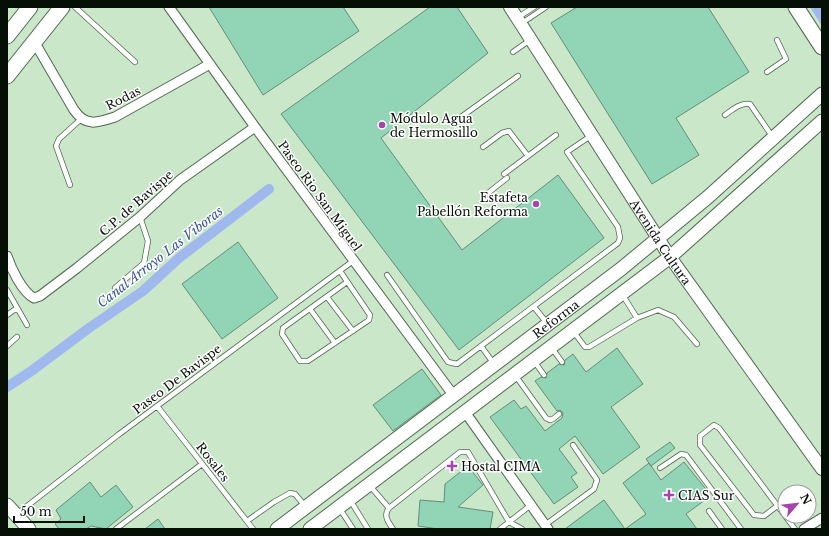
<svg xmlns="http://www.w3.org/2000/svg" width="829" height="536" viewBox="0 0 829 536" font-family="'Libre Baskerville',serif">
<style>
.water{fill:#9fb9ee}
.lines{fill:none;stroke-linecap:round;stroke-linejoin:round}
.canal{stroke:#9fb9ee;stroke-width:10}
.building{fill:#91d5b6;stroke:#648c79}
.service-casing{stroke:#4f694e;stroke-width:6}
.minor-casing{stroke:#4f694e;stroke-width:11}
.tertiary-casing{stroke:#4f694e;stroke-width:14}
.secondary-casing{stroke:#4f694e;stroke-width:15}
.primary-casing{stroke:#4f694e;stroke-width:17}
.service{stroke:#fff;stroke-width:4.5}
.minor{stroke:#fff;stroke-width:9}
.tertiary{stroke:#fff;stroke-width:12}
.secondary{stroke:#fff;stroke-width:13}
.primary{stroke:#fff;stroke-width:15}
.poi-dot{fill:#a545ad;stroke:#fff;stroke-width:1.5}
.labels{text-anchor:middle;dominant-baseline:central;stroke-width:3;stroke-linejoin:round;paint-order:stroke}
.street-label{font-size:12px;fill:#060f06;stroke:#fff}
.poi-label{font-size:12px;fill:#060f06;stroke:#fff;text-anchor:start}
.water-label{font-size:13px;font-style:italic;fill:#375495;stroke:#fff}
</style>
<rect width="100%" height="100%" fill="#cae8c9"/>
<path class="water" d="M810,7H822V26Z"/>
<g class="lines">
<path class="canal" d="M7,387L30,372L89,328L143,291L179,258L269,189"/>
</g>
<path class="building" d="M209,7H343L359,31L263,95Z
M430,7H457L488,53L381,138L462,250L558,175L604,238L459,350L281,114Z
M577,7H708L749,72L676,118L699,155L652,184L551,23Z
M238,242L278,298L222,339L182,284Z
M617,348L643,384L611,407L640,447L603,474L575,436L559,449L577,473L571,477L578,487L554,504L490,417L514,400L521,409L526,406L545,431L562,418L563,413L560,410L557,411L535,381L541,377L546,378L547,373L559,364L564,365L565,360L573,354L586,372Z
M422,369L441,395L393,431L373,405Z
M670,442L675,448L651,466L646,459Z
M684,462L709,493L703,497L705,500L686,514L697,529H565L604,500L625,529L646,514L623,483L649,463L661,480Z
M468,466L483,485L458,507L493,512L490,529H438L418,526L420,500L444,502L445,484Z
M90,482L101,497L116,485L133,507L106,529L91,526L86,529H59L55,524L61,519L56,510Z
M158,519L165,529H145Z"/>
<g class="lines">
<defs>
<path id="service" d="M75,7L135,62
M517,18L534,7
M522,23L546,7
M513,52L530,40
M767,72L786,59L777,40
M725,115C732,110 741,102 750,104L772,136
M461,117L518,76
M483,147L502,133L509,131L528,156
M504,174L556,135
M70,185L56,146L59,139L81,119
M488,193L507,178
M340,271L370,315L369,320L308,361H300L282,334L283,328L347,282
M387,275L448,362L457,364L618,243L620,238L618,227L567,152L592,135
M115,288L144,263L148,241L140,217
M7,290L27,325
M327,297L353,331
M534,307L547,323
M310,309L335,343
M7,315L17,308
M637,318L658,310L674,317L697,344
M573,331L585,347H589L637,318L622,294
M7,346L17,337
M481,346L494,364
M551,347L562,362
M534,361L544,375
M515,375L546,418L550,420L553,419L559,414
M157,406L253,529
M660,468L681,454L686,455L741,529
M370,486L389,508
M350,500L368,529
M777,506L764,516L754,515L700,445V436L714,425L719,428L795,529
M340,509L353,529
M709,511L722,529
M17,514L118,435L353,261
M247,521L274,502L290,493L295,494L305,506
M545,525L594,489L597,480L573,445
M116,529L202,464
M393,529C388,522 383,515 389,508L460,452H468L509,522L522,529
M500,529L531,505"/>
<path id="minor" d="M169,7L255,127L454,396
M35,43L74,110C86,127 97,123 115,117L210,64
M7,256C11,268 22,292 34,298L40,296L77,268L140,217L180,180L255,127
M465,412L548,529
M804,529L822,518"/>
<g id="tertiary">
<path id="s1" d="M510,7L670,257L822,469"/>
</g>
<g id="secondary">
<path d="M7,505L29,529"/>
<path id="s2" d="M277,529L621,269L708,197L822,94"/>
<path d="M310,529L670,257L822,121"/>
</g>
<path id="primary" d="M796,7L822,47
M7,36L30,7
M7,76L62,7"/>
</defs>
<use href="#service" class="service-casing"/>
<use href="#minor" class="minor-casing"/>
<use href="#tertiary" class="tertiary-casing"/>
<use href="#secondary" class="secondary-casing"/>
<use href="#primary" class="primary-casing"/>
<use href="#service" class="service"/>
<use href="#minor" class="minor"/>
<use href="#tertiary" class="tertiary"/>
<use href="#secondary" class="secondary"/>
<use href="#primary" class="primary"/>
</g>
<g class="poi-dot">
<circle cx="382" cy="125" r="4"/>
<circle cx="536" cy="204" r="4"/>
<path d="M450 460h4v4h4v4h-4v4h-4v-4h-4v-4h4z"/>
<path d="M667 489h4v4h4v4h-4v4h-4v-4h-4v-4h4z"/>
</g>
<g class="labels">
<g class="street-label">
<text transform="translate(123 98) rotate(-27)">Rodas</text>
<text transform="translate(320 196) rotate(54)">Paseo Rio San Miguel</text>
<text transform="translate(136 203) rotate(-41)">C.P. de Bavispe</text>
<text stroke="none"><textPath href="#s1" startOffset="279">Avenida Cultura</textPath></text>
<text stroke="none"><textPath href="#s2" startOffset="349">Reforma</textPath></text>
<text transform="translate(177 379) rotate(-37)">Paseo De Bavispe</text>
<text transform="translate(213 462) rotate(52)">Rosales</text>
</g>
<g class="poi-label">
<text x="390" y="118">Módulo Agua<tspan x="390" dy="14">de Hermosillo</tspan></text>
<text x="528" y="197" text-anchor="end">Estafeta<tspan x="528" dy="14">Pabellón Reforma</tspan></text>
<text x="461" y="466">Hostal CIMA</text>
<text x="678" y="495">CIAS Sur</text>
</g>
<g class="water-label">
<text transform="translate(160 257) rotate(-38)">Canal Arroyo Las Viboras</text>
</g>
</g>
<rect width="829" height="536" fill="none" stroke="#060f06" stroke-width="16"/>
<g transform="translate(797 504) rotate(62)"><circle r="19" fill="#ffffff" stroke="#9b9f9b"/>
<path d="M0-3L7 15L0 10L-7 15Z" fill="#a545ad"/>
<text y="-6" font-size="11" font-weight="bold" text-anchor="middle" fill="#060f06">N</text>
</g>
<path d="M14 516v6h70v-6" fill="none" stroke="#060f06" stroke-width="2"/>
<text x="20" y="516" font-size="12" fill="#060f06" stroke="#ffffff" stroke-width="3" paint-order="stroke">50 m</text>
</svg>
